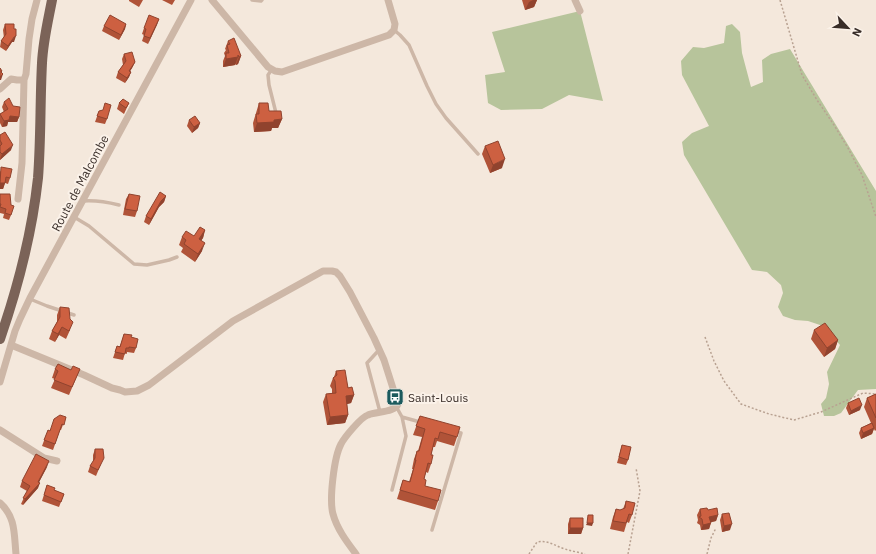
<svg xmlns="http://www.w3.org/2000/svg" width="876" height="554" viewBox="0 0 876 554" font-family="'IBM Plex Sans',sans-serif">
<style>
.green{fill:#b7c49b}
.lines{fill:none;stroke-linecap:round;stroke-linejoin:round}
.path{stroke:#b8a191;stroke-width:1.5;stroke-dasharray:2 2;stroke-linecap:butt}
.lane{stroke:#cdb7a7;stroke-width:3.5}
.street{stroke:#cdb7a7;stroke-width:7}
.primary{stroke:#7b6358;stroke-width:10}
.wall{fill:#b05338}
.shaded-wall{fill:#90432e}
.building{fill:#cd6041;stroke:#90432e}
.labels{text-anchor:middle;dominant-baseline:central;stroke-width:4;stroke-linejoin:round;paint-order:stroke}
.street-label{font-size:12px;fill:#382d28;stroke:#fbf2e9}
.poi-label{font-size:12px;fill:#382d28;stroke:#fbf2e9;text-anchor:start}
</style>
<rect width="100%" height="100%" fill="#f4e8dc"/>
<path class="green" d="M580,11L603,101L569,95L542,109L501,110L488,103L485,75L505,72L492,32Z
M732,24L740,32L742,53L751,87L763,82L762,60L771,54L790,49L876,191V389L858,390L841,413L834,416H824L821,404L826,398L829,384L827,372L840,345L823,326L808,321L795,320L783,316L778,307L783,293L781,285L767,272L752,270L684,155L682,142L692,133L709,126L682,75L681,61L693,47L704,48L724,43L726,26Z"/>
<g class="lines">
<path class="path" d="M780,0L802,75L817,100L834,125L848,148L862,175L876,217
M705,337L714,361L724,381L741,404L769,414L794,420L821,412L863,393L876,394
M529,554L537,542C547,540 554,545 562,548C570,551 578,552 585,554
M628,554L640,491L636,468
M707,554L711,538L716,528"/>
<path class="lane" d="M252,0L261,1L262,0
M394,30L400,35L409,45L427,86L436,104L446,118L478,154
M272,69L268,75L269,85L276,113
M83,201C95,200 107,202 119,205
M74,217L89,226L134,264L147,265L169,260L177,257
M30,299L47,306L74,315
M379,350L367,363L380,412
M402,417L420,422
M392,490L406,436L402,417L397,408
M432,530L461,433L455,432"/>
<path class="street" d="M212,0L268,67L275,71L282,72L389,35L394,30L395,24L388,0
M575,0L580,11
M0,89L11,79L17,80H24L26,74L29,39L32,19L37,0
M18,199L22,163L24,80
M11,345L84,375L112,388L120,390L125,392L137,391L149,385L233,321L323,271H332L336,272L340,276L350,292L374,338L384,360L398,404C395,413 376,411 368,415C361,417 344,438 341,444C334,457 329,500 333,514C337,529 347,542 356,554
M0,382L15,331L20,319L30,298L191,0
M0,430L44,458L57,461
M0,503C16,517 14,535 16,554"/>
<path class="primary" d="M0,339C18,287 32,233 38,178C41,139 40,101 42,63C43,41 48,21 52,0"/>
</g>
<path class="wall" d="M129,0H143L139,7L129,1Z
M162,0H175L172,5Z
M522,0H537L534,7L525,10Z
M159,19L148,44L142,41L144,35L142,34L144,28Z
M5,24L14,42H12L6,51L0,47L1,41L4,38L3,30Z
M126,24L125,29L119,40L102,31L104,26Z
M228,41L241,56L238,64L236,65V64L235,65L223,67V61L225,56L224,53L226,50L225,49Z
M124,54L135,62L132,68L130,71L131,72L129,77L125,83L116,78L118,72L123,65L122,59Z
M4,102L19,117L17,122H8L7,126L2,127L0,123V114L4,112L2,107Z
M119,103H129L124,114L117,109Z
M259,103L269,111L282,119L278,128H272L271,131L254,132L253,123Z
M99,111L107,119L105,124L95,122Z
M189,120L200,123L198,128L192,133L187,126Z
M0,135L11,150L0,160Z
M485,146L502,168L490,173L482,154Z
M0,171L10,178L8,184L5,183L3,189H0Z
M129,194L137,211L135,217L123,215L126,199Z
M0,195L11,215L9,220L3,218L4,214L0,213Z
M166,196L164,202L159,207L149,225L144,222L146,216Z
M205,230L203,238L201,240L202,251L195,262L181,252L183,248L179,245L182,237L194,236Z
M60,307L70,319V330L66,339L59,335L55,342L49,339L52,331L57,322V315Z
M814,330L838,340L835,349L824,357L811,339Z
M124,334L131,337L136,348L134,353L127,352V354L125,353L123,360L113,358L117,346H120Z
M55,369L71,370L80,369L69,395L51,388L55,379L52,378Z
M336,371L354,395L351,403L347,404L348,415L345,423L327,425L323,402L326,394L332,393V389L330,386L333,378L334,377Z
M876,394V430L875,431L874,429L872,434L861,439L859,433L861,428L871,423L864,407L867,398Z
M848,403L860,410L849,415L846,408Z
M420,416L457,437L454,446L437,441L435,447H433L431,455V464L428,473L426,472L424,479L425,486L438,501L435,510L397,499L403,480L409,482L413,469H412L414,459L417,451H418L422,437L413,435Z
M66,417L61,430H60L53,450L42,446L48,430L50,431Z
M622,445L628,460L626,465L617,463Z
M95,449L101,464L96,476L88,472L90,466L93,462V455Z
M47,467L39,482L38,488L23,505L21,504L27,491L20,487L22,481Z
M47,485L54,490L64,494L59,507L42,501Z
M626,501L632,515L629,523L627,522L624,532L610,529L613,517L616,509L620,510L623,509Z
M700,509L708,510L718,515L716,521L711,522L709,529L701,530L700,525L697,523L698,520L697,515Z
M722,514L730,530L722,532L720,520Z
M570,518L583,528L581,534H568V524Z"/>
<path class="shaded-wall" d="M533,0H537L534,7L525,10L529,2Z
M159,19L157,25L148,44L150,38Z
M126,24L125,29L119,40L121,35Z
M16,36L14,42H12L6,51L8,46L14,37Z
M241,56L238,64L236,65L239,57Z
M238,57L235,65L223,67L226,59Z
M135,62L132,68L127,76L129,71Z
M2,71L0,76L3,74L1,80H0V75Z
M131,72L129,77L125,83L127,78Z
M10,116L19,117L17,122H8L7,126L2,127L4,121Z
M282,119L278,128H272L271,131L254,132L257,123L274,120Z
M200,123L198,128L192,133L194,127Z
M13,145L11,150L0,160L2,154Z
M505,159L502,168L490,173L493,165Z
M0,183H5L3,189H0Z
M166,196L164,202L159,207L149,225L151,219L161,201Z
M205,230L203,238L197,247L199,239Z
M205,243L202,251L195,262L198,254Z
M62,327L59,335L55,342L58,334Z
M838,340L835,349L824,357L827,348Z
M354,395L351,403L343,405L346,396Z
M862,405L860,410L849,415L851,411Z
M348,415L345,423L327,425L330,417Z
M874,428L872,434L861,439L863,433Z
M49,461L47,467L37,486L40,483L38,488L23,505L25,499L38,482Z
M718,515L716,521L707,523L709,517Z
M587,523H593L592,526L586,525Z
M711,523L709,529L701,530L703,525Z
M732,524L730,530L722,532L724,526Z
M570,528H583L581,534H568Z"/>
<path class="building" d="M110,15L126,24L121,35L104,26Z
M149,15L159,19L150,38L144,36L146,29L144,28Z
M5,24H14V29H16V36L14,37L8,46L1,41L6,34Z
M234,38L241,56L239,57L238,55V57L226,59V53H229L227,45L230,44L228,41Z
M132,52L135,62L129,71L131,72L127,78L118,72L126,61L124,54Z
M0,68L2,71L1,72L3,74L0,77Z
M9,98L13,106L20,107L19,117L10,116L9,120L4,121L0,114L8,109L4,102Z
M123,99L129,103L126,108L119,103Z
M105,103L111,105L107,119L97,116L99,111L103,110Z
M259,103H268L269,111H281L282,119L274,120V122L257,123L256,114H259Z
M195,116L200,123L194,127L189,120Z
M5,132L13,145L2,154L0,152V146L2,144L0,140V135Z
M498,141L505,159L493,165L485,146Z
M1,167L12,169L10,178L6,177L5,183H0Z
M160,192L166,196L161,201L151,219L146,216Z
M0,194H10L11,205L14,206L11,215L5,213L6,209L0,207L1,204H0Z
M129,194L140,196L137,211L125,209Z
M200,227L205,230L199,239L205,243L198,254L184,244L186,240L182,237L186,231L194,236Z
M60,307L69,308L70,319L73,322L69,331L62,327L58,334L52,331L60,317Z
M825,323L838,340L827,348L814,330Z
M124,334L132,335L131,337L138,339L136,348L129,347V348H126L125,354L115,352L117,346L120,347Z
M58,364L71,370L73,366L80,369L72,387L54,380L58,371L55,369Z
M345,370L348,388L352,387L354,395L346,396L348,415L330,417L326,394L336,393L335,381L333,378L337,375L336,371Z
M876,394V418L867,398Z
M859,398L862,405L851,411L848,403Z
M60,415L66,417L64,425L62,424L55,444L44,440L48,430L50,431L54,419Z
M420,416L460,427L457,437L440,432L438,439L435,438L431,455H433L431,464L428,463L424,479L426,480L425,486L441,490L438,501L400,490L403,480L410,482L416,460H415L417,451H419L425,429L416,426Z
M872,423L874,428L863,433L861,428Z
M622,445L631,447L628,460L619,457Z
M95,449H103L104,458L98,470L90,466L95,458Z
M36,454L49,461L38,482L40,483L25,499L23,498L30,486L22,481Z
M47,485L55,488L54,490L64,494L61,502L44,495Z
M626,501L635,503L632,515L629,514L626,523L613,521L616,509L620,510L625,508Z
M707,508L708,510L717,508L718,515L709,517L711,523L703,525L702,519L699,517L701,516L700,509Z
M729,513L732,524L724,526L722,514Z
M588,515H593V523H587Z
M570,518H583V528H570Z"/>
<defs>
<symbol id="bus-square" viewBox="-11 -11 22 22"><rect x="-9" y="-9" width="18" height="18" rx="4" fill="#1b5a5d" stroke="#fbf2e9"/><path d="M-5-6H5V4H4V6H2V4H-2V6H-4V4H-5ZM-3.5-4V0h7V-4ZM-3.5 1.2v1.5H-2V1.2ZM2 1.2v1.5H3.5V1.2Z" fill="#fff"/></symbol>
</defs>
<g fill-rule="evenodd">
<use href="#bus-square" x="385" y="387" width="20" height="20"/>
</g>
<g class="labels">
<g class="street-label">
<text transform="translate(80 183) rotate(-62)">Route de Malcombe</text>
</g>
<g class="poi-label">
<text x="408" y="397">Saint-Louis</text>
</g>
</g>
<g transform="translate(848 28) rotate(116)" stroke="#fbf2e9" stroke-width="3" paint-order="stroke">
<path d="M0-3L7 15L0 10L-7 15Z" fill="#382d28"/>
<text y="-6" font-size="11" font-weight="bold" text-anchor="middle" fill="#382d28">N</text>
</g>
</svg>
